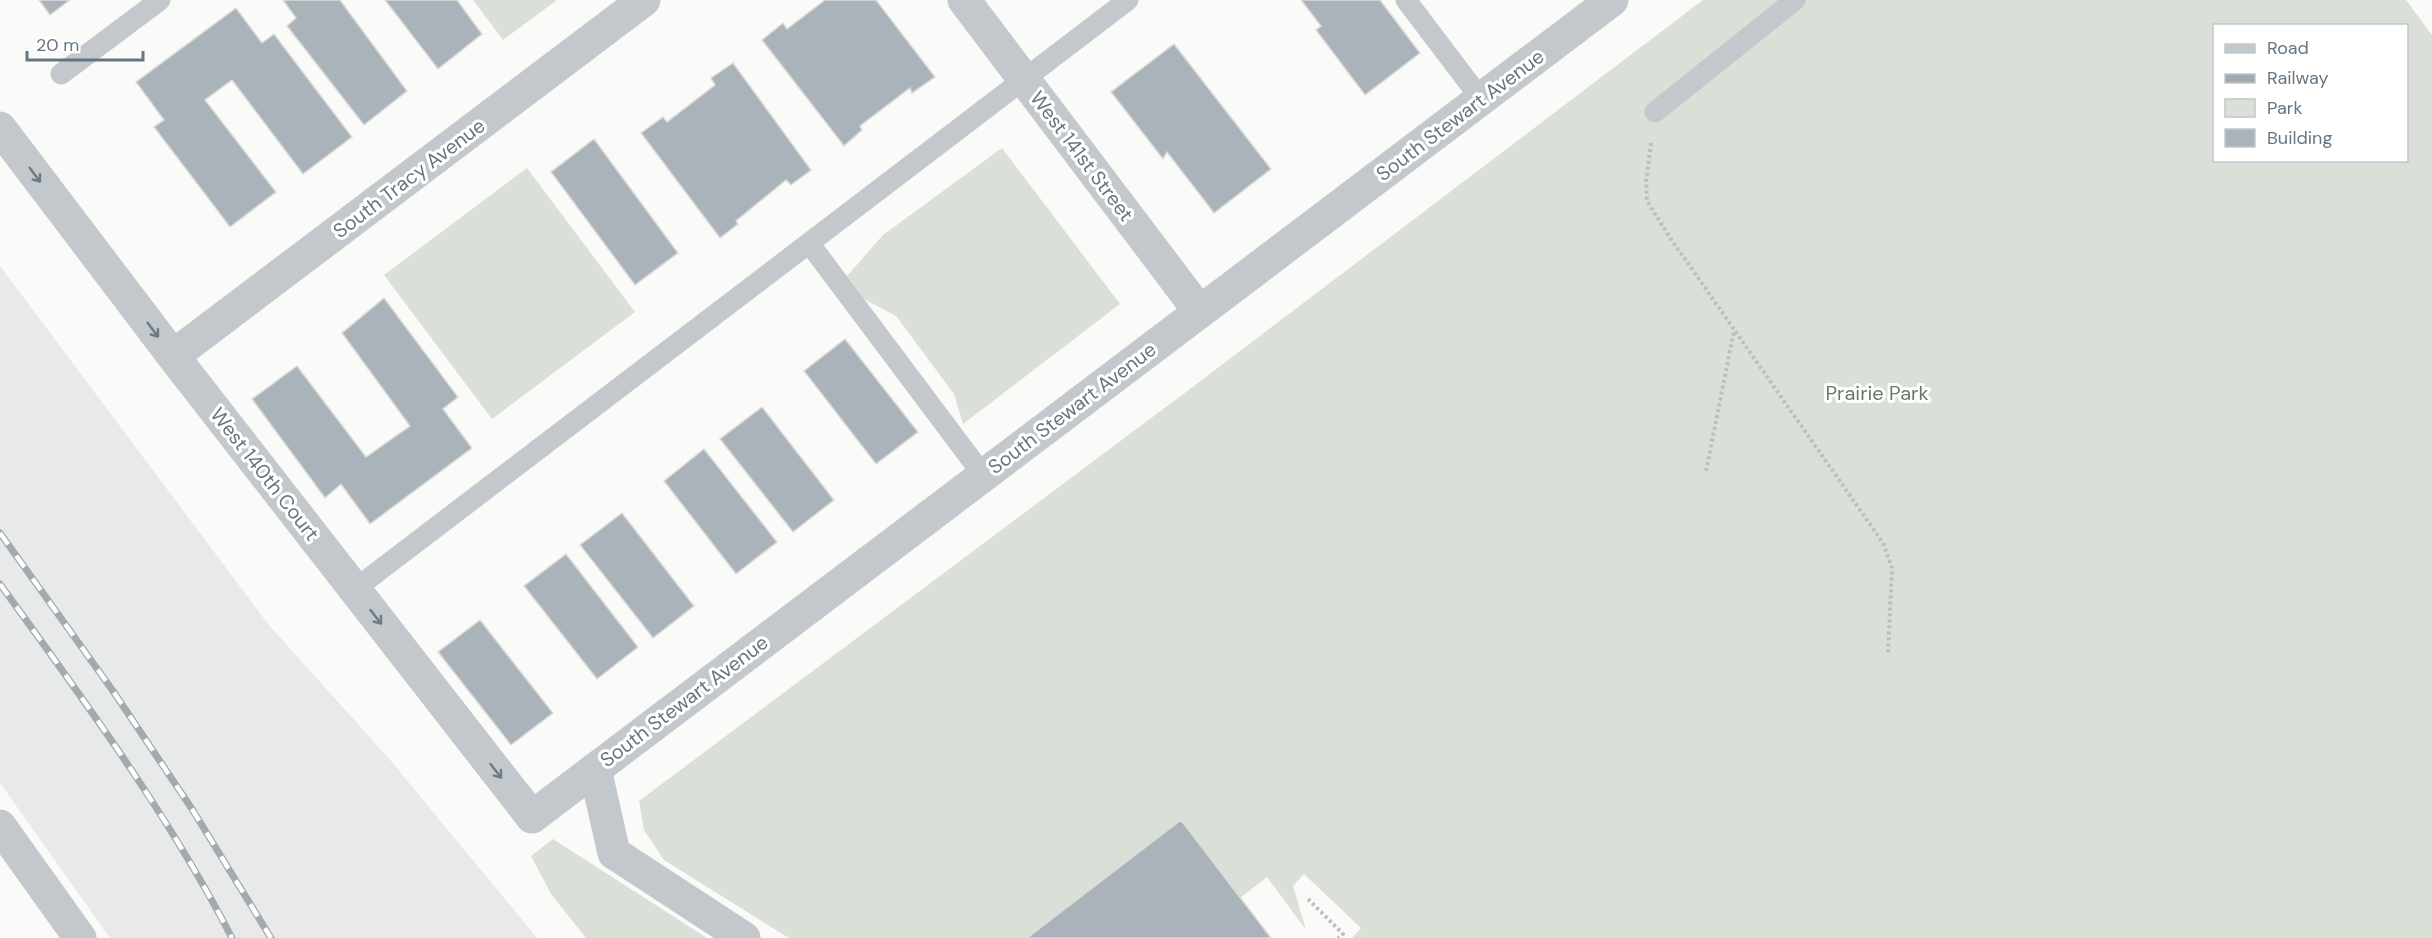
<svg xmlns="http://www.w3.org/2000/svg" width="2432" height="938" viewBox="0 0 2432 938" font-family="'DM Sans',sans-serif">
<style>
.built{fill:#e8e9e9}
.green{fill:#dadfd7;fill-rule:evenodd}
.building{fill:#aab3b9;stroke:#dcdcda;stroke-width:1.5}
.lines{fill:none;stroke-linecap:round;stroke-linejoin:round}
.path{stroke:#bbbfc2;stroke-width:4;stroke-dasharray:3 3;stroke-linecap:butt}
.lane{stroke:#c3c8cc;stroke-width:21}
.street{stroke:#c3c8cc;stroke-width:33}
.rail-casing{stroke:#a2aab0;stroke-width:7}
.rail{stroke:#fff;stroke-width:4.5;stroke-dasharray:14;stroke-linecap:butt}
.oneway{stroke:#6a7a87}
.labels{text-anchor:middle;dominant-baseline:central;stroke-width:6;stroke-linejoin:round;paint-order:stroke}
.street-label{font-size:20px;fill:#657683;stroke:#fff}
.park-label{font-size:20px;fill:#687a64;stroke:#fff}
</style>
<rect width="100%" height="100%" fill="#fafaf8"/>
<path class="built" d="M0,266L268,624L391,761L537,938H110L0,783Z"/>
<path class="green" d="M473,0H557L503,40Z
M1703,0H2406L2432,35V938H1352L1361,928L1304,874L1293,886L1306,930L1267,877L1240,898L1181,820L1027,938H789L664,860L644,830L639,801L1194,386ZM2214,26H2406V160H2214Z
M1002,148L1120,304L963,424L954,394L896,316L864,299L847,276L883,235Z
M527,168L635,312L492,419L384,275Z
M553,839L707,938H586L551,894L531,856Z"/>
<path class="building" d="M39,0H70L50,15Z
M283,0H340L407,91L364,125L287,26L296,18Z
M385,0H457L482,34L438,69Z
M825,0H876L935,77L912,93L910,88L860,126L862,130L844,146L762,40L783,23L787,29Z
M1301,0H1380L1420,53L1365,95L1316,30L1321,26Z
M236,8L262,43L274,34L352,137L303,174L232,80L205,100L276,192L230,227L154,127L164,120L136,82Z
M1174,44L1271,169L1214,213L1167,152L1163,159L1111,92Z
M733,63L811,170L791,185L786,180L736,221L738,224L720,238L641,133L663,117L667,122L715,85L711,78Z
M594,139L678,253L635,285L551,172Z
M384,298L458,397L443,409L472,448L370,524L341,484L325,498L252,399L297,366L366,457L410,426L342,333Z
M845,339L918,432L876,464L804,371Z
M762,407L834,500L793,532L720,439Z
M704,449L777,542L736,574L664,481Z
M622,513L694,606L653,638L580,545Z
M566,554L638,647L597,679L524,586Z
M480,620L553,713L511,745L438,652Z
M1181,820L1271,938H1027Z"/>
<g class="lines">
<path class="path" d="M1651,143L1646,182L1647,201L1671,239L1883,543L1892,568L1888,653
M1706,471L1734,331
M1308,899L1343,934L1338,938"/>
<path class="lane" d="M1406,0L1481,99
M61,74L160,0
M1655,112L1795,0
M809,243L983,475
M355,589L1128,0"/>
<path class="street" d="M964,0L1200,312
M0,128L173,356L532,817L1612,0
M173,356L644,0
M595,769L614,853L744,938
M0,826L80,938"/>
<defs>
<path id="rail" d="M0,533L113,691L192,809L271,938
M0,584C82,698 167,812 232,938"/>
</defs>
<use href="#rail" class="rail-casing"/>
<use href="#rail" class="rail"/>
</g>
<defs><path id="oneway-shaft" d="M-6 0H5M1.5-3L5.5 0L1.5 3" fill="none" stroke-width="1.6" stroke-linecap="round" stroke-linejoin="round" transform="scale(1.5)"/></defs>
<g class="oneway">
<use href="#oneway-shaft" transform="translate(35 175) rotate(53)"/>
<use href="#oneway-shaft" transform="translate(153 330) rotate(53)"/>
<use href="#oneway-shaft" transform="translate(376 617) rotate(52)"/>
<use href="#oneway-shaft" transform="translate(496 771) rotate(52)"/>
</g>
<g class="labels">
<g class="street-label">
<text transform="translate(1460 115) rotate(-37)">South Stewart Avenue</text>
<text transform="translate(1082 156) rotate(53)">West 141st Street</text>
<text transform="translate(409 178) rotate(-37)">South Tracy Avenue</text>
<text transform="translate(1072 408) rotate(-37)">South Stewart Avenue</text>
<text transform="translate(265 474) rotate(52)">West 140th Court</text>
<text transform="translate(684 701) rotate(-37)">South Stewart Avenue</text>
</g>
<g class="park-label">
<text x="1877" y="393">Prairie Park</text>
</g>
</g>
<rect x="2213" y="24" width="195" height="138" fill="#ffffff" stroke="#c1c8cd" stroke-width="1.5"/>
<rect x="2225" y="44" width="30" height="9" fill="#c3c8cc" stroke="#c1c8cd" stroke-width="1.5"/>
<text x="2267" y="54" font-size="18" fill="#657683">Road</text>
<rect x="2225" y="74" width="30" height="9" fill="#a2aab0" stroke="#c1c8cd" stroke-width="1.5"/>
<text x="2267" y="84" font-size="18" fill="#657683">Railway</text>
<rect x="2225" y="99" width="30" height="18" fill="#dadfd7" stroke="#c1c8cd" stroke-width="1.5"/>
<text x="2267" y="114" font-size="18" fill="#657683">Park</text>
<rect x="2225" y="129" width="30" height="18" fill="#aab3b9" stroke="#c1c8cd" stroke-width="1.5"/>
<text x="2267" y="144" font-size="18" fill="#657683">Building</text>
<path d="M27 51v9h116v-9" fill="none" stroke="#657683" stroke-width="3"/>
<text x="36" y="51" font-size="18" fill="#657683" stroke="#ffffff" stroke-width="4.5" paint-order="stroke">20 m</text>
</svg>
